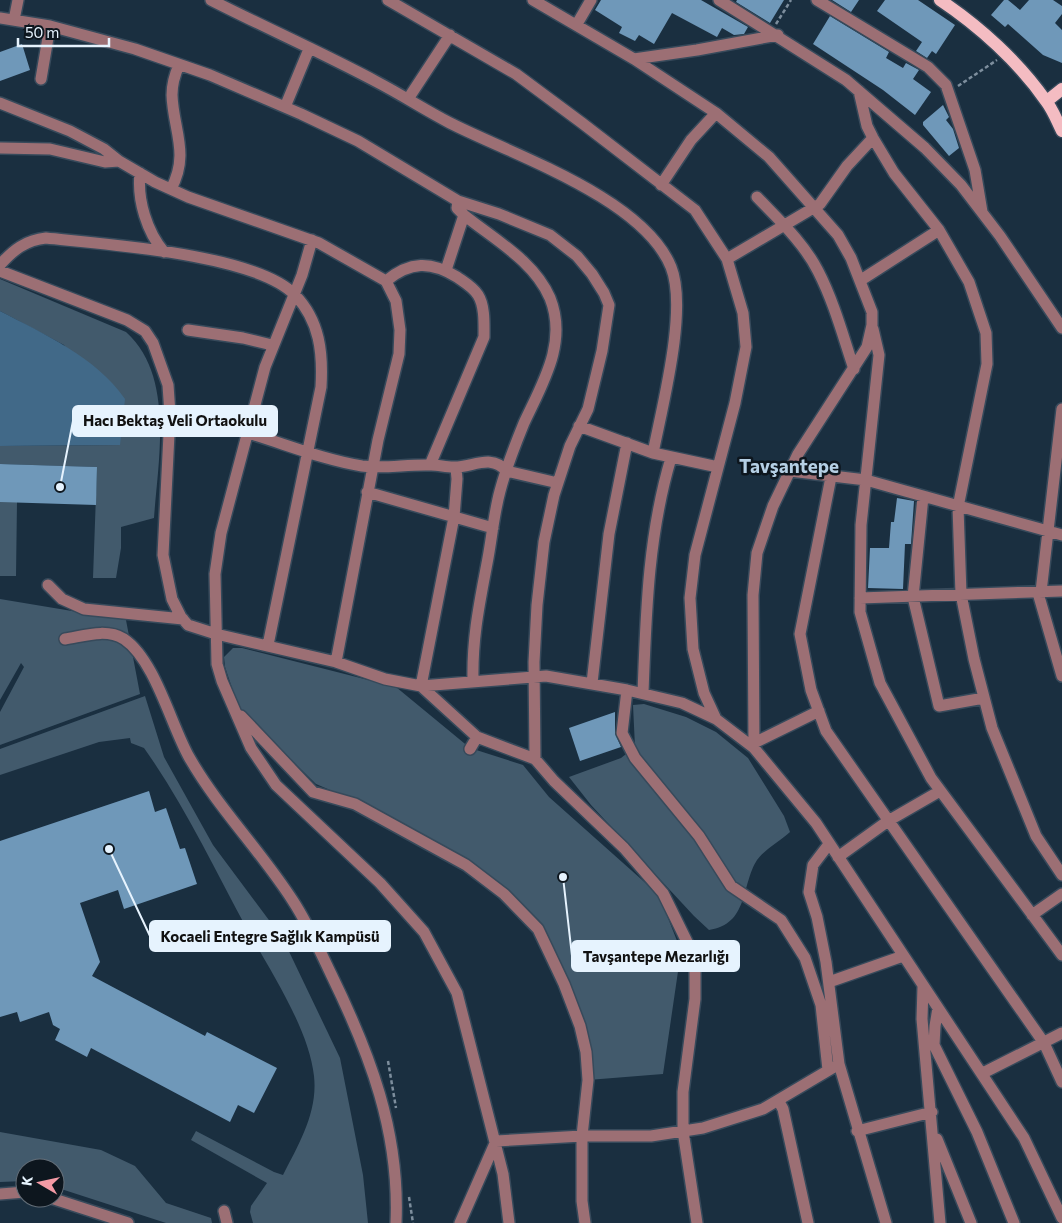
<svg xmlns="http://www.w3.org/2000/svg" width="1062" height="1223" viewBox="0 0 1062 1223" font-family="Commissioner,sans-serif">
<style>
.green{fill:#425a6c}
.forest{fill:#416988}
.building{fill:#6f98b9}
.lines{fill:none;stroke-linecap:round;stroke-linejoin:round}
.minor-casing{stroke:#374a5b;stroke-width:14}
.major-casing{stroke:#374a5b;stroke-width:15}
.path{stroke:#7d8e9d;stroke-width:2.5;stroke-dasharray:4 2.5;stroke-linecap:butt}
.minor{stroke:#9c6f74;stroke-width:11}
.major{stroke:#f4bcc2;stroke-width:12}
.labels{text-anchor:middle;dominant-baseline:central;stroke-width:5;stroke-linejoin:round;paint-order:stroke}
.district-label{font-size:19px;font-weight:bold;fill:#b5cfe4;stroke:#0d161e}
.leader{fill:none;stroke:#e6f3fe;stroke-width:2}
.callout-dot{fill:#e6f3fe;stroke:#0d161e;stroke-width:2}
.callout{fill:#e6f3fe;stroke:#e6f3fe;stroke-width:2}
.callout-label{font-size:15px;text-anchor:middle;font-weight:bold;fill:#111}
</style>
<rect width="100%" height="100%" fill="#1a2f40"/>
<path class="green" d="M0,279L126,332C175,376 158,460 154,518L121,527V548L116,578H93L97,467L0,464V446L119,445L64,345L0,311Z
M0,502H17L16,576H0Z
M0,599L126,620L140,694L0,745V712L24,667L21,663L0,700Z
M233,648H242L396,687L470,748L523,765L549,797L659,895L681,951L663,1074L588,1080L580,1008L549,952L506,893L351,799L316,784L239,709L225,667L224,657Z
M145,696L164,757L213,845L283,939L340,1058L363,1175L368,1223H253L250,1212L251,1206L267,1183L191,1140L196,1131L274,1172L283,1175C299,1144 318,1112 314,1076C309,1029 270,970 247,929C214,868 184,804 144,748L131,743L130,738L99,742L0,775V749Z
M644,704L686,717L716,732L748,758L784,816L790,832C780,841 764,850 757,860C741,885 749,924 709,930L694,916L591,805L569,777L621,758L635,747L633,705Z
M0,1132L101,1150L135,1166L166,1203L211,1218L212,1223H166L55,1187V1168H25V1181L0,1182Z"/>
<path class="forest" d="M0,311C44,334 96,357 125,399L120,445L0,446Z"/>
<path class="building" d="M601,0H701L748,27L744,34L734,35L722,28L717,37L672,13L654,44L639,35L635,41L619,33L622,27L595,10Z
M737,0H784L770,23L736,2Z
M832,0H859L851,12Z
M885,0H918L955,25L936,54L932,51L927,58L916,51L922,42L877,11Z
M1004,0H1008L1020,10L1029,0H1053L1062,6V14L1055,23L1062,30V63L1043,55L1008,24L1005,27L991,15Z
M830,16L889,52L886,58L903,68L906,63L919,70L913,79L931,92L915,115L883,90L813,44Z
M22,44L30,70L0,81V52Z
M943,105L949,117L946,120L953,129L959,148L949,156L923,125V122Z
M0,464L97,467L96,505L0,502Z
M897,498L914,501L911,544H905L903,589L868,588L870,548H889L891,522H894Z
M615,712V733L621,747L580,761L569,728Z
M149,791L155,812L166,808L180,849L185,848L197,884L124,909L118,890L80,903L100,962L92,976L205,1036L207,1032L277,1068L254,1113L238,1105L230,1122L91,1048L87,1057L55,1040L60,1029L53,1025L49,1012L20,1022L17,1012L0,1017V841Z"/>
<g class="lines">
<defs>
<path id="minor" d="M211,0C266,28 323,53 377,82C402,95 425,110 450,123C513,155 643,198 671,267C688,309 662,407 653,453
M388,0L516,74L582,123L695,210L727,259L743,313L746,347L735,403L695,555L690,598L693,649L704,693L716,719
M533,0L634,59L716,113L769,157L838,235L851,258L872,312V325L867,347L798,454L773,506L757,553L753,595L754,748
M719,0L846,80L925,148L961,185L1000,236L1062,328
M817,0L928,67L946,85L975,170L982,212
M0,18L50,26L135,49L210,75L301,114L358,141L458,201L499,214L550,235L577,256L592,274L604,293L609,305L602,351L588,409L570,446L554,495L544,542L537,605L534,662L535,759
M14,20L18,0
M577,24L591,0
M634,59L697,50L778,35
M41,79L50,26
M859,91L867,126L873,138L894,173L939,230L969,282L986,333L987,364L958,507L961,594L974,659L992,728L1036,836L1062,875
M408,99L450,35
M0,103L70,131L104,149L119,161L155,182L188,197L319,243L386,281L396,301L400,330L399,354L378,440L336,662
M285,107L309,49
M0,148L50,149L105,162L119,161
M140,173C137,200 147,232 164,252
M661,185L691,140L716,113
M171,189C190,154 173,129 172,95C172,84 175,74 179,65
M757,197C778,219 804,243 818,271C834,302 843,336 854,369
M458,201L457,208L464,215C495,240 534,261 550,298C568,343 542,384 524,423C515,445 506,468 500,491C494,513 492,536 488,558C480,601 472,636 473,681
M312,240L302,275L265,367L221,533L215,574L217,664L222,681L251,748L276,785L380,883L424,932L457,993L503,1174L509,1223
M727,259L820,204L847,166L873,138
M0,265C13,250 26,240 46,238C103,244 256,254 295,295C320,321 323,353 321,387L268,645
M446,270L464,215
M0,271L127,320L145,331L153,343L168,385L170,414L163,555L172,599L181,617L188,625L216,634L336,662L385,679L421,686L546,676L627,690L682,703L716,719L754,748L816,823L1024,1138L1062,1218
M861,280L939,230
M386,281C410,261 431,261 457,277C464,282 473,287 478,295C485,306 484,324 484,337L430,465
M873,329L879,355L861,525L860,612L880,683L931,778L1062,955
M188,330L243,338L272,345
M579,426L653,453L718,467
M248,433C285,444 324,460 362,466C385,469 407,464 431,465C438,465 446,467 453,467C471,468 492,453 506,471L558,483
M790,471L866,480L1062,535
M831,477L800,634L811,690L826,731L1044,1043L1062,1082
M367,492L493,528
M923,497L913,597L939,706L984,698
M48,585L62,599L84,609L183,619
M1041,592L1062,409
M1038,593L1062,676
M860,598L1062,591
M65,639C84,636 106,628 124,639C155,660 171,725 189,757C218,808 261,851 293,901C308,924 319,949 331,974C370,1054 400,1132 396,1223
M592,683L609,534L627,443
M421,686L477,737L535,759L554,781L624,848L663,893L695,958V999L683,1092V1131L697,1223
M421,686L454,517L457,479L456,468
M627,690L622,733L635,758L699,836L731,886L781,920L805,958L821,1005L828,1070
M643,693C646,613 648,535 671,458
M241,716L313,792L355,804L466,865L504,894L538,929L564,984L580,1026L586,1052L588,1080L582,1136V1201L585,1223
M754,743L819,711
M470,749L477,737
M829,844L813,865L809,892L817,917L826,962L839,1064L886,1223
M838,857L888,821L940,791
M1032,915L1062,894
M829,982L903,956
M923,987L922,1019L940,1223
M938,1008L935,1026L934,1045L977,1132L1014,1223
M983,1073L1062,1033
M778,1100L783,1109L808,1223
M857,1131L932,1112
M937,1139L971,1223
M496,1141L582,1136H651L703,1128L763,1109L834,1067
M0,1194L25,1192
M51,1198L128,1223
M224,1211L227,1223
M460,1223L496,1141"/>
<path id="major" d="M940,0C979,26 1019,62 1046,101C1053,110 1057,121 1062,131
M1047,101L1062,89"/>
</defs>
<use href="#minor" class="minor-casing"/>
<use href="#major" class="major-casing"/>
<path class="path" d="M776,24L791,0
M958,86L997,60
M388,1061L396,1108
M409,1197L413,1223"/>
<use href="#minor" class="minor"/>
<use href="#major" class="major"/>
</g>
<g class="labels">
<g class="district-label">
<text x="789" y="465">Tavşantepe</text>
</g>
</g>
<path class="leader" d="M60 487L73 421M109 849L150 936M563 877L572 956"/>
<g class="callout-dot">
<circle cx="60" cy="487" r="5"/>
<circle cx="109" cy="849" r="5"/>
<circle cx="563" cy="877" r="5"/>
</g>
<g class="callout">
<rect x="73" y="406" width="204" height="30" rx="5"/>
<rect x="150" y="921" width="240" height="30" rx="5"/>
<rect x="572" y="941" width="167" height="30" rx="5"/>
</g>
<g class="callout-label">
<text x="175" y="426">Hacı Bektaş Veli Ortaokulu</text>
<text x="270" y="942">Kocaeli Entegre Sağlık Kampüsü</text>
<text x="656" y="962">Tavşantepe Mezarlığı</text>
</g>
<g transform="translate(40 1183) rotate(279)"><circle r="24" fill="#0d161e" stroke="#646e78"/>
<path d="M0-4L9 19L0 12L-9 19Z" fill="#f49aa5"/>
<text y="-8" font-size="14" font-weight="bold" text-anchor="middle" fill="#e6f3fe">K</text>
</g>
<path d="M18 38v8h91v-8" fill="none" stroke="#e6f3fe" stroke-width="2.5"/>
<text x="25" y="38" font-size="15" fill="#e6f3fe" stroke="#0d161e" stroke-width="4" paint-order="stroke">50 m</text>
</svg>
